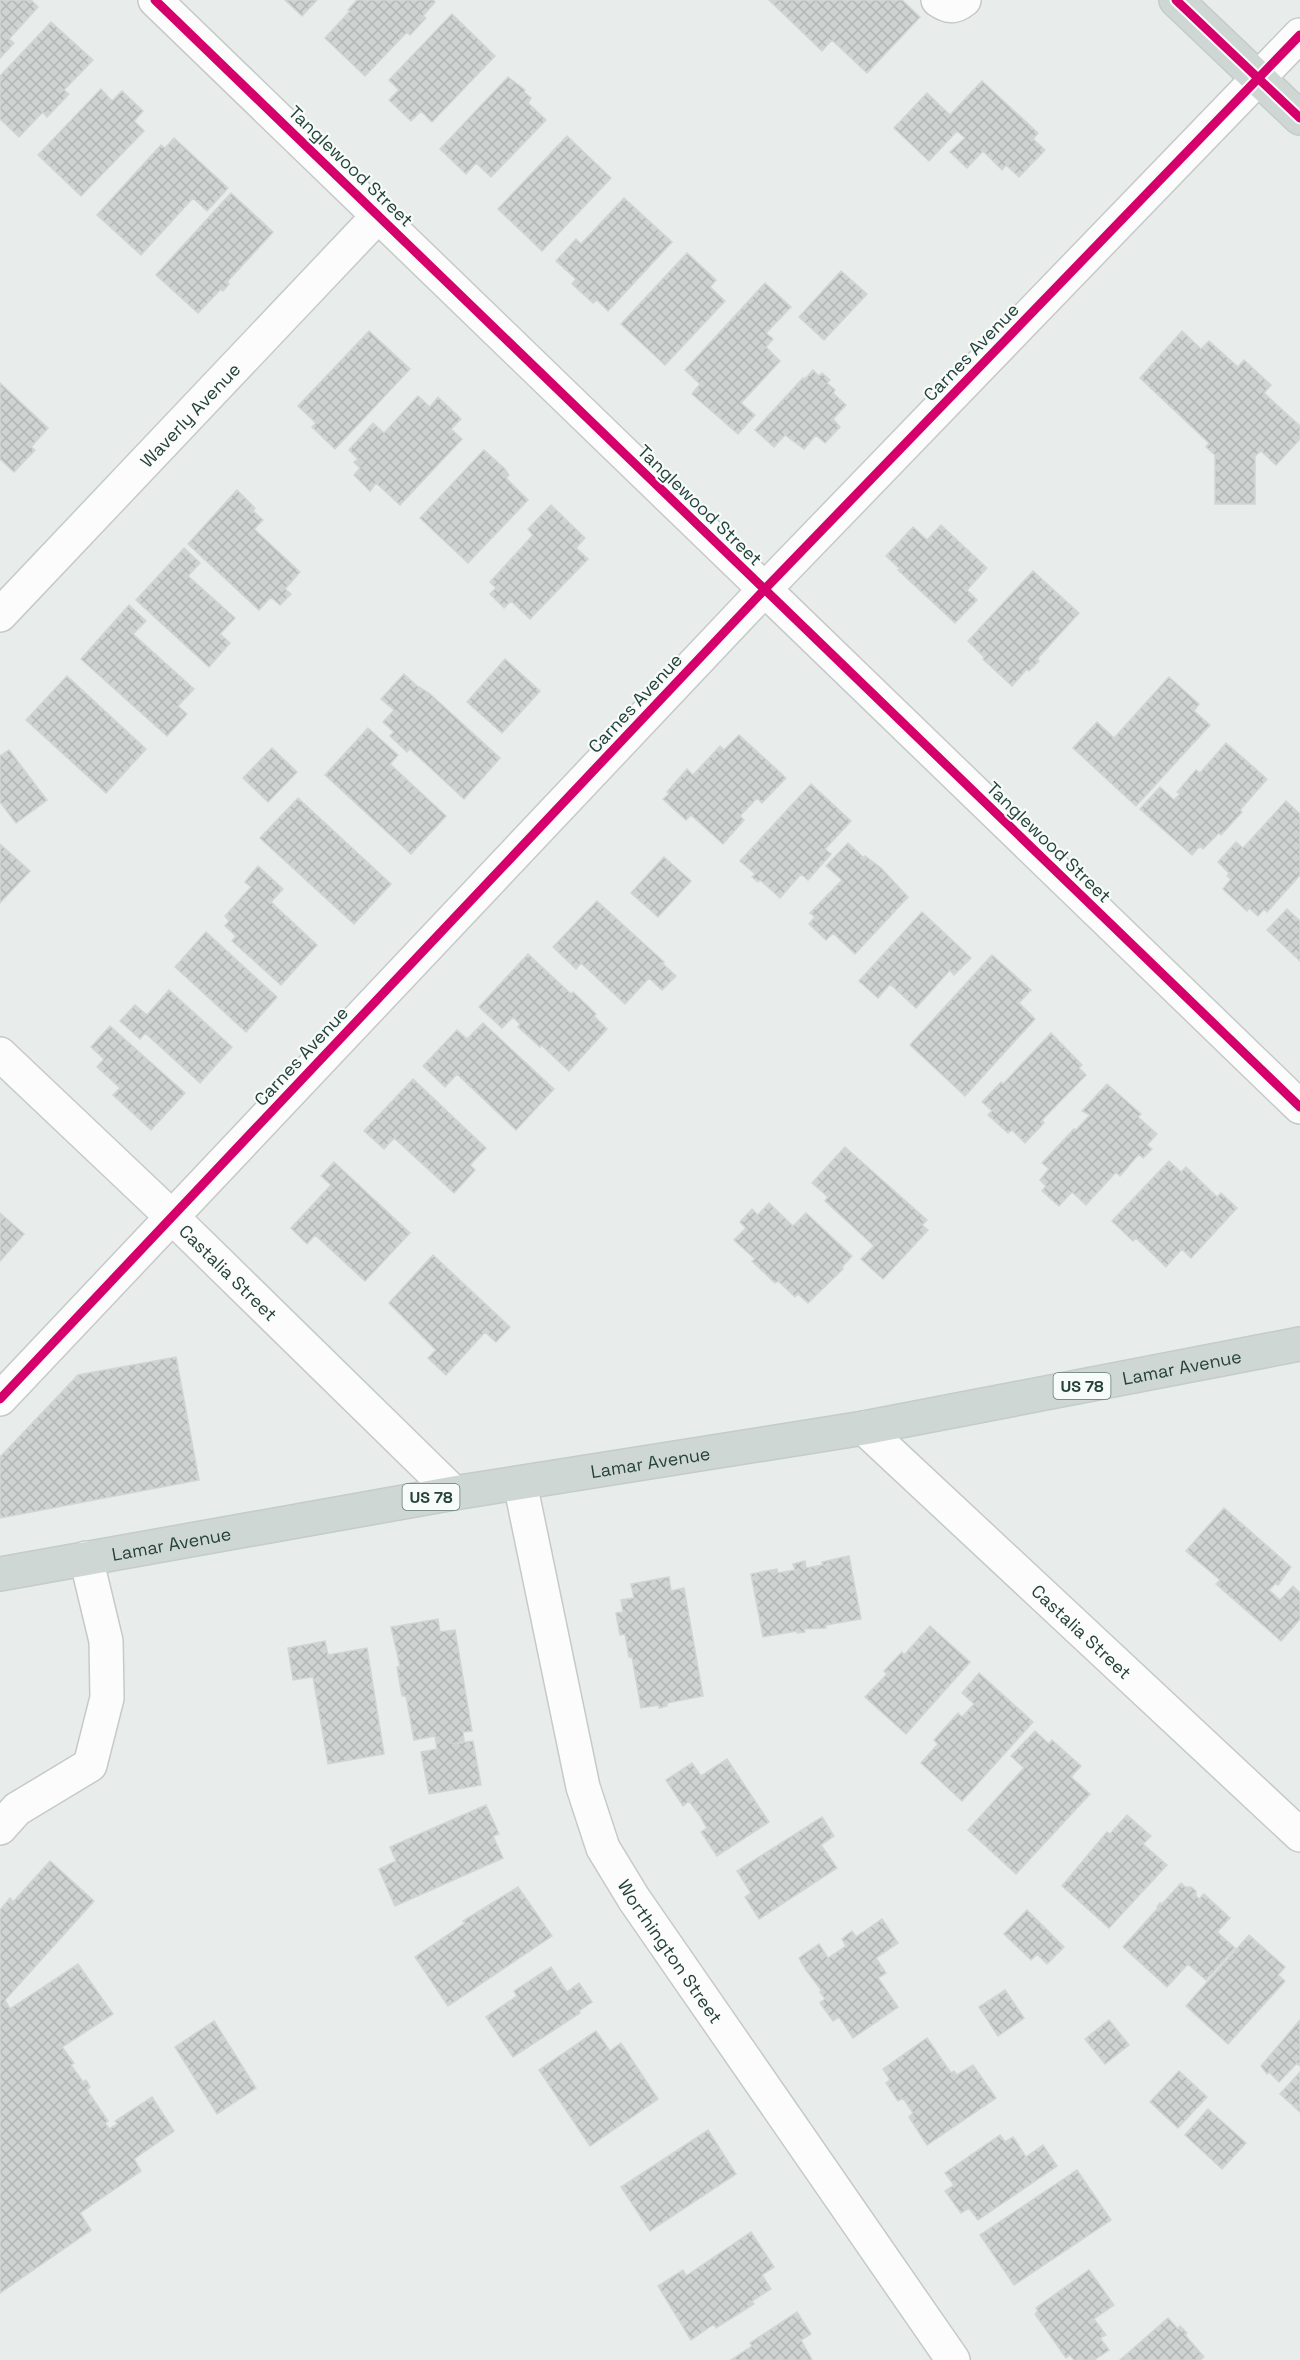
<svg xmlns="http://www.w3.org/2000/svg" width="1300" height="2360" viewBox="0 0 1300 2360" font-family="'Space Grotesk',sans-serif">
<style>
.building{fill:url(#building-cross-hatch);stroke:#d1d6d4;stroke-width:1.5}
.lines{fill:none;stroke-linecap:round;stroke-linejoin:round}
.minor-casing{stroke:#c5cac8;stroke-width:36}
.major-casing{stroke:#c3ccc9;stroke-width:36}
.minor{stroke:#fcfcfc;stroke-width:33}
.major{stroke:#cfd7d5;stroke-width:33}
.cycleway-casing{stroke:#f7fbf9;stroke-width:13}
.cycleway{stroke:#d6006c;stroke-width:9}
.labels{text-anchor:middle;dominant-baseline:central;stroke-width:4.5;stroke-linejoin:round;paint-order:stroke}
.shield{fill:#f7fbf9;stroke:#637a73;stroke-width:1.5}
.shield-label{font-size:16px;font-weight:bold;fill:#24423a}
.street-label{font-size:18px;fill:#24423a;stroke:#f7fbf9}
</style>
<defs>
<pattern id="building-cross-hatch" width="8" height="8" patternUnits="userSpaceOnUse" patternTransform="scale(1.5)"><rect width="8" height="8" fill="#cfd4d2"/><path d="M0 0l8 8M0 8l8-8" fill="none" stroke="#b2b7b5"/></pattern>
</defs>
<rect width="100%" height="100%" fill="#e8edeb"/>
<path class="building" d="M0,0H31L38,7L9,39L14,43L0,58Z
M285,0H317L302,16Z
M357,0H433L435,2L423,16L426,18L410,35L407,32L365,76L325,38L350,11L348,10Z
M769,0H902L920,17L867,73L832,40L822,51Z
M452,14L495,56L432,122L421,111L411,121L389,100L399,90L389,80Z
M51,22L93,60L64,90L69,94L47,117L43,112L19,137L0,119V76Z
M508,77L525,90L524,92L531,98L528,103L546,120L491,177L476,163L466,174L440,149Z
M982,81L1038,133L1033,139L1045,150L1019,177L1006,165L1002,170L983,151L967,168L950,152L965,138L957,131L929,161L894,128L927,93L950,115Z
M101,89L112,101L122,91L143,111L134,121L144,131L81,196L38,155Z
M567,136L611,178L542,251L498,209Z
M174,138L228,188L207,211L193,198L141,255L97,215L161,145L165,148Z
M231,193L273,232L227,282L229,284L223,291L221,289L198,313L156,275Z
M624,198L672,242L608,311L597,300L593,303L572,284L576,279L556,261L576,239L581,244Z
M687,253L716,280L710,287L725,301L665,365L621,324Z
M841,271L867,294L824,340L799,317Z
M765,283L791,307L766,333L773,339L766,347L780,361L741,403L755,415L738,434L692,394L700,384L685,370Z
M369,331L410,369L335,449L312,427L316,423L298,406Z
M1182,331L1201,349L1209,341L1238,367L1244,360L1271,385L1264,393L1300,426V439L1276,465L1261,451L1255,456V504H1215V455L1206,447L1209,443L1140,378Z
M813,370L819,376L822,373L830,380L827,383L835,390L833,393L846,405L833,419L840,427L825,443L816,435L804,449L785,435L774,447L755,430L803,378L805,379Z
M0,383L48,428L31,447L35,450L14,472L0,459Z
M418,396L430,407L438,397L461,419L451,429L462,439L400,505L376,483L370,491L354,475L360,468L354,462L358,459L349,450L373,423L384,433Z
M484,450L505,469L509,475L506,478L528,500L468,563L420,518Z
M237,490L255,508L253,511L263,520L254,529L300,572L285,589L291,594L280,605L271,597L259,610L188,544Z
M551,505L585,538L576,548L588,559L530,619L511,601L504,608L490,594L496,588L490,582L533,535L528,529Z
M941,525L987,568L967,590L977,600L955,623L898,570L900,569L886,556L913,527L927,540Z
M184,548L200,563L188,576L235,618L220,634L230,643L209,667L136,600Z
M1033,571L1079,613L1037,659L1039,661L1029,671L1027,669L1012,686L983,659L984,657L968,641Z
M129,605L146,621L133,634L194,689L178,706L187,714L167,736L81,659Z
M505,659L540,691L502,733L467,702Z
M404,674L417,686L429,693L500,758L464,799L410,749L407,752L390,736L394,732L383,722L394,710L381,699Z
M67,676L146,749L106,793L26,720Z
M1169,677L1199,704L1194,711L1210,725L1136,806L1073,748L1097,722L1114,738Z
M368,728L398,755L390,764L446,816L411,854L325,775Z
M739,735L786,778L762,803L757,798L740,816L744,820L723,844L691,815L686,820L663,799L669,794L667,792L687,769L693,775L720,746L724,750Z
M1226,743L1267,779L1240,810L1242,812L1221,835L1219,833L1203,849L1200,846L1192,855L1140,809L1160,787L1174,800L1180,794L1177,792L1196,770L1200,773Z
M272,748L297,772L268,802L243,778Z
M9,750L47,800L16,823L0,802V756Z
M811,784L851,821L825,849L831,854L808,880L801,874L780,898L760,880L758,882L752,877L755,874L740,861Z
M298,798L391,884L354,924L260,838Z
M1286,801L1300,814V875L1267,912L1264,909L1258,916L1249,908L1247,911L1223,889L1231,879L1227,876L1229,873L1218,862L1236,842L1243,848Z
M848,843L864,858L865,856L881,868L908,897L855,954L833,933L826,940L809,924L815,917L810,913L842,880L826,866Z
M0,844L30,871L0,903Z
M664,857L691,881L658,917L631,893Z
M258,866L283,889L271,902L317,945L281,985L232,941L236,936L225,926L229,921L225,916L251,887L245,882Z
M597,901L664,962L662,963L676,976L662,990L649,978L625,1004L581,963L576,969L553,947Z
M1287,909L1300,921V961L1267,930Z
M922,912L971,958L954,975L950,970L916,1008L890,984L878,998L859,981Z
M206,932L277,997L246,1032L175,967Z
M528,954L571,994L573,992L596,1014L594,1016L607,1029L569,1071L541,1045L540,1047L518,1027L520,1024L513,1017L502,1028L479,1007Z
M992,955L1031,990L1019,1003L1035,1019L965,1096L910,1045Z
M169,990L232,1047L200,1083L145,1033L140,1039L120,1021L135,1005L147,1015Z
M483,1023L554,1089L516,1130L457,1074L445,1087L423,1066L457,1030L467,1039Z
M110,1026L185,1093L151,1130L113,1095L120,1088L97,1067L104,1059L91,1047Z
M1051,1033L1082,1065L1079,1068L1086,1075L1042,1120L1044,1123L1025,1143L1012,1130L1008,1133L988,1115L992,1111L982,1102L1001,1082L1003,1084Z
M413,1079L486,1148L470,1165L475,1170L454,1193L394,1138L384,1149L364,1131Z
M1107,1084L1141,1114L1138,1117L1157,1134L1147,1145L1152,1149L1143,1158L1139,1154L1120,1176L1116,1172L1086,1205L1072,1192L1059,1206L1042,1191L1046,1186L1040,1180L1049,1169L1042,1163L1074,1129L1076,1130L1090,1115L1082,1111Z
M845,1147L927,1220L922,1225L928,1230L883,1279L861,1259L874,1246L825,1201L828,1197L812,1183Z
M1169,1161L1181,1172L1186,1167L1217,1197L1221,1193L1237,1208L1191,1258L1182,1249L1166,1267L1136,1238L1133,1241L1112,1221Z
M334,1162L410,1233L365,1281L315,1235L307,1244L291,1228L331,1185L321,1176Z
M769,1203L793,1226L806,1213L852,1256L842,1267L843,1269L808,1303L798,1294L795,1297L778,1281L775,1283L752,1261L755,1259L734,1240L746,1228L740,1222L752,1209L758,1215Z
M0,1213L24,1234L0,1261Z
M433,1255L510,1327L496,1342L485,1332L446,1375L428,1358L436,1350L389,1303Z
M176,1357L199,1480L0,1518V1457L78,1375Z
M1224,1508L1291,1567L1278,1585L1276,1583L1269,1590L1280,1600L1293,1586L1300,1593V1619L1281,1641L1216,1584L1220,1580L1186,1551Z
M849,1556L861,1619L826,1625V1628L804,1629L805,1632L797,1633V1631L763,1637L751,1574L777,1569L778,1573L795,1570L793,1564L805,1561L806,1568L823,1565L822,1562Z
M669,1577L671,1591L684,1588L703,1696L667,1703V1706L659,1708V1705L641,1708L632,1657H629L625,1634L620,1635L616,1613L623,1612L621,1600L634,1598L631,1584Z
M438,1619L440,1632L455,1630L472,1731L463,1732L464,1741L452,1744L473,1741L481,1785L429,1794L421,1752L437,1749L435,1736L414,1740L406,1696H402L397,1667L400,1666L391,1627Z
M930,1626L970,1662L906,1734L865,1697L887,1674L884,1671L902,1652L904,1655Z
M325,1641L328,1655L367,1648L384,1754L328,1764L313,1677L293,1680L288,1648Z
M979,1673L1033,1722L962,1801L921,1763L938,1744L934,1740L958,1713L962,1717L974,1704L962,1693Z
M1035,1731L1049,1744L1052,1740L1081,1766L1071,1777L1090,1794L1016,1874L968,1830L1024,1768L1011,1756Z
M727,1759L769,1822L717,1856L701,1832L707,1828L700,1816L689,1801L683,1806L666,1780L692,1763L701,1776Z
M486,1805L499,1834L493,1836L503,1858L395,1906L379,1869L396,1861L390,1847Z
M1127,1815L1151,1836L1143,1844L1167,1865L1109,1928L1062,1886L1107,1832L1110,1834Z
M822,1817L834,1836L821,1845L837,1868L759,1919L745,1897L751,1893L737,1871Z
M50,1861L94,1901L5,2000L10,2009L78,1964L113,2014L62,2047L74,2063L71,2065L83,2082L86,2080L90,2087L87,2090L108,2121L105,2123L109,2129L118,2124L115,2121L152,2097L174,2131L134,2159L141,2171L80,2213L91,2230L0,2293V1910L10,1898L13,1902Z
M1181,1883L1185,1887H1191L1196,1891V1896L1199,1899L1204,1894L1230,1918L1217,1932L1235,1948L1206,1980L1188,1964L1167,1987L1123,1947L1158,1908L1157,1907L1160,1903L1161,1905Z
M518,1887L552,1936L448,2006L415,1957L465,1923L463,1921Z
M1027,1910L1064,1947L1047,1964L1037,1954L1031,1960L1004,1934Z
M882,1919L898,1943L876,1958L886,1973L878,1978L898,2007L853,2038L839,2017L833,2021L820,2003L825,1999L820,1992L822,1991L806,1970L799,1958L819,1944L828,1958L846,1946L842,1939L852,1931L856,1937Z
M1249,1935L1285,1967L1278,1975L1285,1981L1228,2044L1186,2006Z
M551,1967L567,1992L579,1983L592,2002L579,2011L580,2013L513,2057L486,2017L517,1996L514,1991Z
M1005,1990L1024,2018L998,2036L979,2007Z
M1109,2020L1129,2045L1105,2064L1085,2039Z
M1300,2020V2066L1297,2063L1279,2082L1269,2072L1267,2074L1261,2066Z
M214,2021L256,2088L217,2114L175,2047Z
M596,2031L610,2051L621,2043L658,2099L590,2146L539,2070Z
M927,2038L951,2073L954,2071L957,2075L973,2065L996,2098L927,2145L909,2117L913,2113L903,2098L898,2101L886,2083L890,2080L883,2069Z
M1179,2071L1207,2097L1178,2128L1150,2102Z
M1300,2072V2112L1280,2094Z
M1208,2109L1246,2143L1222,2169L1185,2135Z
M708,2130L736,2174L650,2231L621,2187Z
M1000,2135L1005,2142L1013,2137L1026,2157L1043,2145L1057,2166L978,2220L969,2208L961,2213L945,2191L954,2185L945,2173Z
M1077,2170L1111,2220L1014,2285L980,2235Z
M751,2232L774,2267L762,2275L771,2289L752,2301L754,2304L716,2328L714,2324L691,2340L658,2286L683,2270L686,2276Z
M1089,2270L1114,2305L1094,2319L1106,2335L1100,2338L1109,2350L1094,2360H1074L1070,2355L1066,2358L1035,2314L1038,2311L1036,2308Z
M797,2312L811,2334L801,2340L812,2360H731L752,2346L750,2343Z
M1168,2318L1178,2329L1180,2326L1187,2333L1185,2335L1204,2357L1200,2360H1120Z"/>
<g class="lines">
<defs>
<g id="minor">
<path d="M155,0L1300,1107"/>
<path d="M938,0C948,7 954,8 964,0"/>
<path id="s1" d="M0,615L379,215"/>
<path id="s2" d="M0,1054L172,1217L454,1493"/>
<path d="M0,1399L764,590L1300,35"/>
<path id="s3" d="M864,1428L1300,1835"/>
<path id="s4" d="M520,1483L583,1787L603,1848L634,1899L953,2360"/>
<path d="M0,1828L17,1809L90,1765L107,1698L106,1641L86,1558"/>
</g>
<g id="major">
<path d="M1176,0L1300,118"/>
<path id="s5" d="M0,1574L454,1493L864,1428L1300,1344"/>
</g>
</defs>
<use href="#minor" class="minor-casing"/>
<use href="#major" class="major-casing"/>
<use href="#minor" class="minor"/>
<use href="#major" class="major"/>
<defs>
<path id="cycleway" d="M155,0L1300,1107
M1176,0L1300,118
M0,1399L764,590L1300,35"/>
</defs>
<use href="#cycleway" class="cycleway-casing"/>
<use href="#cycleway" class="cycleway"/>
</g>
<g class="labels">
<g class="shield">
<rect x="1053.5" y="1373" width="57" height="26" rx="4.5"/>
<rect x="402.5" y="1484" width="57" height="26" rx="4.5"/>
</g>
<g class="shield-label">
<text x="1082" y="1386">US 78</text>
<text x="431" y="1497">US 78</text>
</g>
<g class="street-label">
<text transform="translate(351 166) rotate(44)">Tanglewood Street</text>
<text transform="translate(971 352) rotate(-46)">Carnes Avenue</text>
<text stroke="none"><textPath href="#s1" startOffset="276">Waverly Avenue</textPath></text>
<text transform="translate(700 505) rotate(44)">Tanglewood Street</text>
<text transform="translate(635 703) rotate(-47)">Carnes Avenue</text>
<text transform="translate(1049 842) rotate(44)">Tanglewood Street</text>
<text transform="translate(301 1056) rotate(-47)">Carnes Avenue</text>
<text stroke="none"><textPath href="#s2" startOffset="316">Castalia Street</textPath></text>
<text stroke="none"><textPath href="#s5" startOffset="1200">Lamar Avenue</textPath></text>
<text stroke="none"><textPath href="#s5" startOffset="660">Lamar Avenue</textPath></text>
<text stroke="none"><textPath href="#s5" startOffset="174">Lamar Avenue</textPath></text>
<text stroke="none"><textPath href="#s3" startOffset="298">Castalia Street</textPath></text>
<text stroke="none"><textPath href="#s4" startOffset="498">Worthington Street</textPath></text>
</g>
</g>
</svg>
